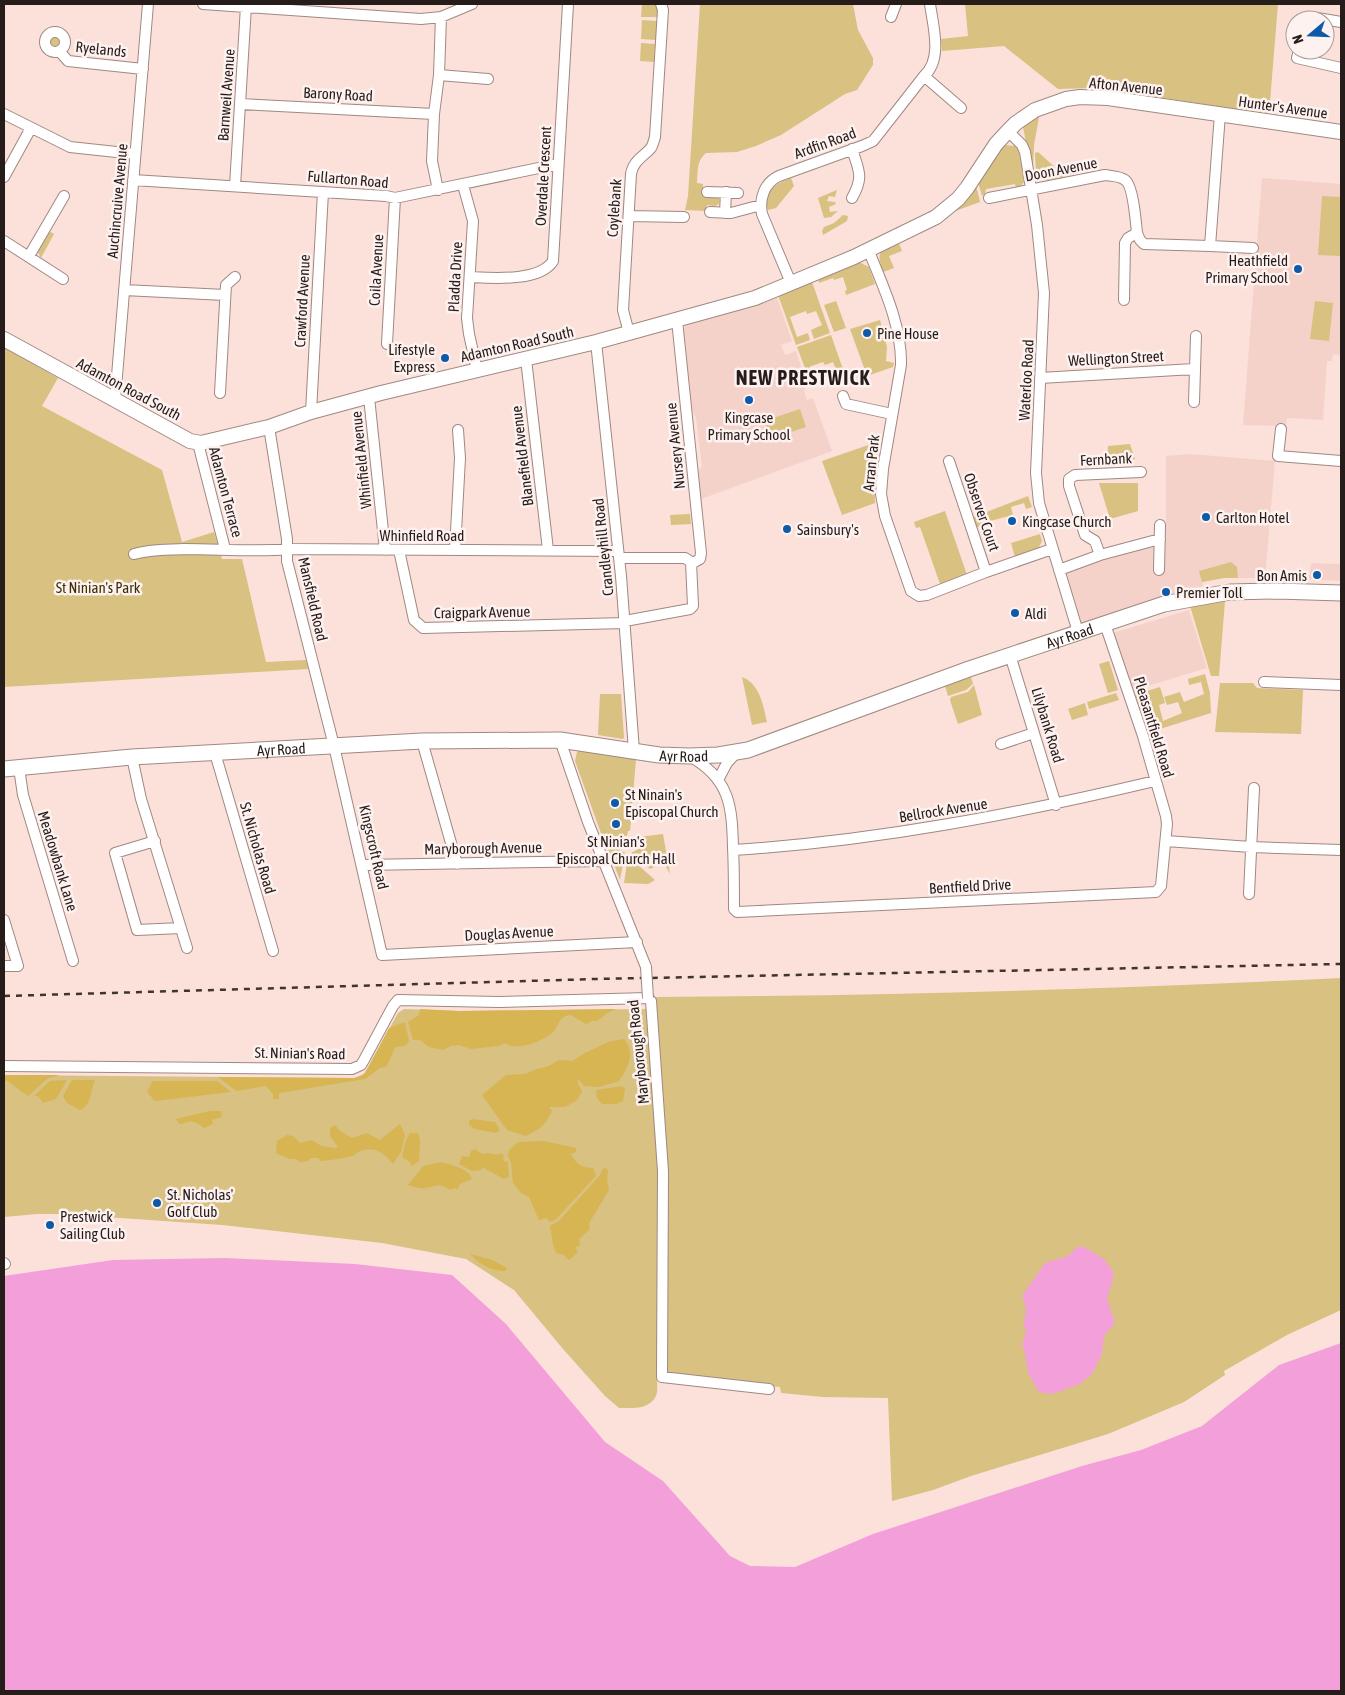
<svg xmlns="http://www.w3.org/2000/svg" width="1345" height="1695" viewBox="0 0 1345 1695" font-family="'Asap Condensed',sans-serif">
<style>
.built{fill:#f4d2c9}
.green{fill:#d8c181}
.forest{fill:#d6b552}
.water{fill:#f39fda}
.lines{fill:none;stroke-linecap:round;stroke-linejoin:round}
.street-casing{stroke:#a08882;stroke-width:12}
.secondary-casing{stroke:#a08882;stroke-width:16}
.primary-casing{stroke:#a08882;stroke-width:17}
.street{stroke:#fff;stroke-width:10}
.secondary{stroke:#fff;stroke-width:14}
.primary{stroke:#fff;stroke-width:15}
.rail{stroke:#403431;stroke-width:2.5;stroke-dasharray:6 6;stroke-linecap:butt}
.street-bridge-casing{stroke:#a08882;stroke-width:12;stroke-linecap:butt}
.street-bridge{stroke:#fff;stroke-width:10}
.poi-dot{fill:#0e5aa9;stroke:#fdf2f0;stroke-width:2}
.labels{text-anchor:middle;dominant-baseline:central;stroke-width:5;stroke-linejoin:round;paint-order:stroke}
.street-label{font-size:15px;fill:#261c1a;stroke:#fdf2f0}
.poi-label{font-size:15px;fill:#261c1a;stroke:#fdf2f0;text-anchor:start}
.park-label{font-size:15px;fill:#3d2f03;stroke:#fdf2f0}
.district-label{font-size:20px;font-weight:bold;letter-spacing:1px;fill:#261c1a;stroke:#fdf2f0}
</style>
<rect width="100%" height="100%" fill="#fbe1da"/>
<path class="built" d="M1262,178L1341,184V355L1333,354L1332,361H1327L1323,420L1287,418L1286,426L1243,425Z
M777,298L792,341L781,345L785,355L796,351L807,384L804,391L807,400L813,398L832,451L701,499L698,472L702,466L696,418L691,408L683,330L688,323Z
M1190,454L1275,461L1265,578H1224L1202,582L1203,586L1078,624L1063,571L1164,535L1166,529V456Z
M1311,563L1341,564V581L1309,579Z
M1189,610L1207,668L1131,691L1113,633Z"/>
<path class="green" d="M642,4H654L658,8V17H641Z
M700,4H853L858,30L873,58V65L857,90L845,94L781,135L756,146L737,152L706,153C696,161 698,173 697,183L703,184V194L720,196L719,204L715,206L707,205L706,211L685,210L688,196L691,149Z
M965,4H1278L1269,114L1118,91L1091,88L1058,89L1004,46L942,51L941,39L968,36Z
M642,20L657,21L656,40L641,39Z
M47 42a8 8 0 1 1 16 0a8 8 0 1 1-16 0Z
M641,43L655,44L654,62L640,61Z
M1040,112L1034,145L1033,168H1031L1023,127Z
M1006,145L1013,146L1015,145L1018,147L1024,182L1020,187L1016,188L1015,184L986,189L985,194L982,196L978,182L1001,147Z
M1038,152L1066,177L1045,181L1038,178L1036,173L1035,153Z
M791,178L794,186L776,208L768,210C762,192 777,183 791,178Z
M976,185L980,202L950,213Z
M837,190L835,197L829,196L827,201L835,202L836,204L829,207L830,212L838,211L831,217L824,218L818,198Z
M1322,196L1341,197V256L1318,255Z
M843,215L848,216L847,221L823,235L822,231L824,227L834,223Z
M47,230L54,234L41,258L37,251Z
M898,241L902,251L889,256L894,268L883,272C876,251 879,251 898,241Z
M857,261L869,267L875,284L846,295L845,291L847,290L843,277L834,280L833,278L819,283L818,279Z
M812,282L830,333L814,339L811,330L822,325L816,311L807,314L806,311L790,317L797,337L808,333L810,340L796,345L778,295Z
M836,301L846,328L834,332L824,305Z
M1315,301L1333,303L1329,341L1310,339Z
M880,320L887,347L886,361L894,363L893,367L867,376L850,329Z
M831,335L845,375L839,377L833,362L825,365L823,362L809,367L811,375L808,376L797,347Z
M4,347L58,378L42,406L162,470L182,542L214,532L222,559H242L266,662L306,660L308,669L4,687Z
M800,409L806,427L770,439L764,421Z
M880,441L874,468L875,503L842,515L822,461Z
M1130,444L1135,459L1107,464L1108,446Z
M1099,483H1138V511L1110,519Z
M1028,496L1032,507L1026,509L1024,503L1011,507L1013,515L990,521V523L975,528L971,518Z
M945,511L967,575L940,584L920,527L916,528L914,522Z
M690,514L691,524L671,525L670,515Z
M1040,534L1042,541L1038,549L1015,557L1011,543Z
M1231,562L1237,567L1238,578H1224L1202,582L1199,571Z
M1225,601L1219,676H1211L1190,606Z
M1109,661L1118,690L1108,693L1099,664Z
M1205,674L1210,693L1211,713L1147,733L1134,695L1160,687L1165,703L1159,705L1163,721L1182,713L1178,702L1167,705L1164,697L1180,692L1184,702L1204,694L1201,682L1189,685L1188,679Z
M742,677C760,684 763,705 767,722L752,725Z
M971,677L973,684L966,690L948,696L945,686Z
M1220,683H1253L1257,688L1303,690L1301,734L1215,732Z
M974,685L982,715L958,724L950,700L951,697L968,692Z
M1116,693L1119,700L1089,709L1087,702Z
M600,694H621L624,737L623,739L598,735Z
M1085,703L1088,715L1072,720L1068,709Z
M579,751L636,759L630,831H628L627,836H602L575,761L577,752Z
M663,834L670,874L665,865L661,863L650,869L631,853L640,848L638,845L629,850L632,838Z
M604,839L625,853L620,880Z
M628,856L655,880L648,884L624,883Z
M1341,978V1310L1287,1335L1224,1371L1225,1375L1184,1402L1108,1434L971,1476L933,1490L892,1501L888,1398L823,1397L781,1393L780,1387L657,1376C657,1382 658,1391 656,1396C649,1410 632,1408 619,1408L605,1396L563,1349L514,1290L466,1259L382,1243L222,1225L62,1214H37L4,1217V1075L354,1078L364,1074L398,1013L404,1009L459,1011L646,1009L656,1008V997C884,996 1113,989 1341,978Z"/>
<path class="forest" d="M420,1009L459,1011L616,1009L607,1013L597,1021H592L586,1024L571,1015C556,1017 561,1025 552,1033C543,1041 516,1052 505,1043L499,1046L471,1049L459,1045L451,1046L443,1050L429,1047L420,1040H413L408,1022L419,1015Z
M405,1022L409,1041L405,1046L395,1047L387,1066L380,1068L365,1079L279,1093V1099H273V1094L266,1086L236,1091L218,1077L354,1078C360,1077 363,1076 367,1070L389,1028Z
M624,1039C636,1053 628,1068 619,1081L599,1087L584,1086L579,1080L577,1081L582,1092L576,1101L565,1107H549L552,1111C545,1126 541,1128 526,1136L507,1130L482,1095L506,1075L525,1074L537,1069L549,1066L559,1060L572,1061L585,1053L608,1042Z
M4,1075H60L48,1078L28,1096L6,1080L4,1084Z
M67,1080L56,1099L43,1103L38,1096H34L50,1081Z
M72,1080H95C90,1091 92,1105 80,1110L67,1103L63,1096Z
M153,1081H217L231,1092L155,1101L147,1092Z
M622,1086L625,1089L623,1101L616,1104H602L597,1098L596,1090Z
M210,1111H221L222,1117L212,1120L213,1124L204,1128C196,1122 191,1119 182,1124H179L176,1119Z
M472,1119L495,1122L500,1130L496,1133L475,1129L469,1125V1121Z
M400,1124L405,1135L401,1152L393,1164C384,1152 373,1145 358,1152C354,1154 356,1155 352,1156C341,1159 330,1160 320,1161L319,1158H311L308,1161L300,1162L296,1159H290L276,1153L277,1141L287,1135L293,1136L300,1143L312,1140L321,1146L336,1148L338,1147L330,1136V1128L335,1125L340,1131L352,1138L367,1133L380,1140Z
M410,1133H418L420,1140L419,1161L411,1166L410,1162L402,1157L406,1140Z
M544,1141L576,1148V1152L571,1154C576,1164 582,1168 593,1168L596,1176L556,1219L550,1222L546,1218L539,1220L529,1197L521,1193L513,1183L511,1163L508,1156L509,1150L518,1142Z
M475,1149L482,1154L488,1153L498,1155L501,1153L504,1156L503,1158L504,1161L508,1162L509,1177L504,1179L482,1167L481,1170L472,1171L459,1164L462,1156L469,1157L471,1151Z
M442,1162C453,1166 468,1168 472,1179L460,1184L458,1189L454,1188L451,1190C436,1182 439,1186 424,1188C419,1189 412,1186 408,1185L423,1166Z
M604,1167L608,1170L607,1180L609,1190L589,1223L590,1229L579,1239L580,1246L575,1247L578,1252L569,1260L564,1255L556,1253L553,1244L550,1226L559,1221L600,1175Z
M470,1254L492,1260L507,1268L505,1271C491,1271 479,1264 470,1254Z"/>
<path class="water" d="M1082,1246L1104,1259L1113,1271V1279L1107,1299L1115,1323L1104,1336L1102,1354L1092,1374L1080,1384L1055,1393L1049,1394L1039,1392L1028,1373L1024,1349L1022,1345L1026,1331L1023,1324C1027,1315 1026,1304 1022,1296L1045,1263L1068,1256L1076,1248Z
M226,1258L355,1264L452,1275L506,1324L605,1442L663,1481L730,1556L750,1566L795,1567L873,1534L1082,1466L1141,1450L1202,1426L1279,1365L1341,1343V1691H4V1276L113,1260Z"/>
<g class="lines">
<defs>
<path id="street" d="M203,4L421,19L441,17L472,4
M891,17L896,4
M1304,20L1311,17L1341,22
M45 42a10 10 0 1 1 20 0a10 10 0 1 1-20 0Z
M1299,50L1297,58L1341,68
M60,52L68,61L143,69
M439,75L488,79
M924,76L961,108
M240,104L434,114
M4,114L70,147L135,154
M1008,131L1022,145L1025,152L1037,225L1044,293L1036,473L1039,503L1078,632
M4,177L31,128
M133,180L386,196L395,198L558,164
M463,185L473,221L467,318L469,334L477,370
M235,186L246,6
M438,190L432,161L434,114L439,75L441,17
M707,192L738,193
M852,198C864,177 859,171 852,149
M989,198L1105,175C1111,176 1120,176 1125,180C1133,185 1136,223 1137,233L1140,240L1144,244L1210,246L1220,114
M710,212L731,213L761,205
M725,213L726,192
M629,216L684,217
M4,241L63,279
M1210,246L1253,248
M868,249C883,286 902,326 901,365L883,469L881,494L885,516L911,591L919,596L927,595L986,572L1052,549
M29,256L64,196
M470,277C492,278 540,282 553,261L568,4
M791,283L762,214C759,199 764,183 779,176L862,146L873,141L877,136L924,76C943,59 933,26 930,4
M124,290L225,295
M1124,300L1125,243L1128,238L1137,233
M677,320L701,553L700,559L691,564
M629,333L623,310L631,174C633,161 643,157 651,148C653,145 654,140 655,137L663,10L661,4
M596,342L621,576L634,751
M387,344L395,198
M526,359L548,550
M1040,378L1194,369
M220,393L226,285L235,277
M843,396L846,404L892,414
M369,397L385,550
M115,400L148,4
M1194,402L1196,336
M311,412L323,192
M269,427L287,539V561L334,746L382,955L637,942
M1281,429L1278,456L1341,461
M198,443L225,549
M949,461L986,572
M399,550L414,620L423,628L625,623
M455,550L460,458L458,430
M134,554C151,549 167,550 184,549C220,549 256,552 292,549L618,551
M1100,555L1095,541L1085,535L1069,486V479L1075,475L1141,472
M619,558H685L691,562L693,606L690,609L625,621
M1059,570L1100,555L1160,539
M1159,570L1160,525
M1010,655L1056,805
M1264,682L1341,685
M560,740L588,822L646,967
M422,741L457,864
M1001,744L1034,733
M215,753L273,951
M132,757L141,799L187,948
M691,757C730,779 732,807 733,847C734,867 734,888 734,909L737,912L1156,892L1161,886L1167,824L1166,816L1143,736L1105,624
M19,768L23,795L73,961
M718,780L727,763L736,753
M155,841L115,853L137,930L181,928
M1166,841L1251,847L1341,850
M733,850C877,841 1016,814 1155,781
M363,865L604,861
M1249,894L1254,788
M4,920L18,966H4
M4,1066L352,1069L361,1065L364,1060L393,1006L398,1000L499,1002L648,998L651,1001L663,1171L662,1377L769,1389
M4,1263L5,1264"/>
<path id="secondary" d="M4,339L190,441L201,443L269,427L311,412L381,393L596,342L755,298L854,257L936,217L958,199L967,188L996,144L1008,131L1016,123L1035,110L1066,99L1080,97L1108,98L1341,132"/>
<g id="primary">
<path id="s1" d="M4,769L132,757L422,741L560,740L659,755L690,756L718,755L748,750L969,669L1164,604L1230,592L1277,591L1341,593"/>
</g>
</defs>
<use href="#street" class="street-casing"/>
<use href="#secondary" class="secondary-casing"/>
<use href="#primary" class="primary-casing"/>
<use href="#street" class="street"/>
<use href="#secondary" class="secondary"/>
<use href="#primary" class="primary"/>
<path class="rail" d="M4,996L596,979L1341,964"/>
<defs>
<path id="street-bridge" d="M646,967L648,998"/>
</defs>
<use href="#street-bridge" class="street-bridge-casing"/>
<use href="#street-bridge" class="street-bridge"/>
</g>
<g class="poi-dot">
<circle cx="1298" cy="269" r="5"/>
<circle cx="867" cy="333" r="5"/>
<circle cx="445" cy="358" r="5"/>
<circle cx="749" cy="400" r="5"/>
<circle cx="1206" cy="517" r="5"/>
<circle cx="1012" cy="521" r="5"/>
<circle cx="787" cy="529" r="5"/>
<circle cx="1317" cy="575" r="5"/>
<circle cx="1166" cy="592" r="5"/>
<circle cx="1015" cy="613" r="5"/>
<circle cx="615" cy="803" r="5"/>
<circle cx="616" cy="824" r="5"/>
<circle cx="157" cy="1203" r="5"/>
<circle cx="50" cy="1225" r="5"/>
</g>
<g class="labels">
<g class="street-label">
<text transform="translate(101 49) rotate(6)">Ryelands</text>
<text transform="translate(1126 86) rotate(6)">Afton Avenue</text>
<text transform="translate(338 94) rotate(3)">Barony Road</text>
<text transform="translate(226 95) rotate(-86)">Barnweil Avenue</text>
<text transform="translate(1283 107) rotate(8)">Hunter's Avenue</text>
<text transform="translate(825 143) rotate(-20)">Ardfin Road</text>
<text transform="translate(1061 169) rotate(-11)">Doon Avenue</text>
<text transform="translate(543 176) rotate(-87)">Overdale Crescent</text>
<text transform="translate(348 179) rotate(5)">Fullarton Road</text>
<text transform="translate(117 201) rotate(-85)">Auchincruive Avenue</text>
<text transform="translate(614 208) rotate(-86)">Coylebank</text>
<text transform="translate(376 270) rotate(-87)">Coila Avenue</text>
<text transform="translate(455 277) rotate(-87)">Pladda Drive</text>
<text transform="translate(302 301) rotate(-87)">Crawford Avenue</text>
<text transform="translate(517 344) rotate(-13)">Adamton Road South</text>
<text transform="translate(1116 358) rotate(-3)">Wellington Street</text>
<text transform="translate(1026 380) rotate(-87)">Waterloo Road</text>
<text transform="translate(129 389) rotate(28)">Adamton Road South</text>
<text transform="translate(675 446) rotate(-96)">Nursery Avenue</text>
<text transform="translate(522 456) rotate(-97)">Blanefield Avenue</text>
<text transform="translate(1106 459) rotate(-3)">Fernbank</text>
<text transform="translate(361 460) rotate(-96)">Whinfield Avenue</text>
<text transform="translate(871 463) rotate(-84)">Arran Park</text>
<text transform="translate(226 492) rotate(75)">Adamton Terrace</text>
<text transform="translate(982 512) rotate(71)">Observer Court</text>
<text x="422" y="535">Whinfield Road</text>
<text transform="translate(603 547) rotate(-96)">Crandleyhill Road</text>
<text transform="translate(313 599) rotate(77)">Mansfield Road</text>
<text transform="translate(482 612) rotate(-1)">Craigpark Avenue</text>
<text stroke="none"><textPath href="#s1" startOffset="1088">Ayr Road</textPath></text>
<text transform="translate(1048 725) rotate(73)">Lilybank Road</text>
<text transform="translate(1154 727) rotate(73)">Pleasantfield Road</text>
<text stroke="none"><textPath href="#s1" startOffset="278">Ayr Road</textPath></text>
<text stroke="none"><textPath href="#s1" startOffset="682">Ayr Road</textPath></text>
<text transform="translate(943 810) rotate(-9)">Bellrock Avenue</text>
<text transform="translate(374 847) rotate(77)">Kingscroft Road</text>
<text transform="translate(258 848) rotate(74)">St. Nicholas Road</text>
<text transform="translate(483 848) rotate(-1)">Maryborough Avenue</text>
<text transform="translate(58 861) rotate(73)">Meadowbank Lane</text>
<text transform="translate(970 886) rotate(-3)">Bentfield Drive</text>
<text transform="translate(509 933) rotate(-3)">Douglas Avenue</text>
<text transform="translate(638 1052) rotate(-96)">Maryborough Road</text>
<text transform="translate(300 1053) rotate(1)">St. Ninian's Road</text>
</g>
<g class="poi-label">
<text x="1288" y="260" text-anchor="end">Heathfield<tspan x="1288" dy="17">Primary School</tspan></text>
<text x="877" y="333">Pine House</text>
<text x="435" y="349" text-anchor="end">Lifestyle<tspan x="435" dy="17">Express</tspan></text>
<text x="749" y="417" text-anchor="middle">Kingcase<tspan x="749" dy="17">Primary School</tspan></text>
<text x="1216" y="517">Carlton Hotel</text>
<text x="1022" y="521">Kingcase Church</text>
<text x="797" y="529">Sainsbury's</text>
<text x="1307" y="575" text-anchor="end">Bon Amis</text>
<text x="1176" y="592">Premier Toll</text>
<text x="1025" y="613">Aldi</text>
<text x="625" y="794">St Ninain's<tspan x="625" dy="17">Episcopal Church</tspan></text>
<text x="616" y="841" text-anchor="middle">St Ninian's<tspan x="616" dy="17">Episcopal Church Hall</tspan></text>
<text x="167" y="1194">St. Nicholas'<tspan x="167" dy="17">Golf Club</tspan></text>
<text x="60" y="1216">Prestwick<tspan x="60" dy="17">Sailing Club</tspan></text>
</g>
<g class="park-label">
<text x="98" y="587">St Ninian's Park</text>
</g>
<g class="district-label">
<text x="803" y="377">NEW PRESTWICK</text>
</g>
</g>
<rect width="1345" height="1695" fill="none" stroke="#261c1a" stroke-width="10"/>
<g transform="translate(1310 35) rotate(251)"><circle r="24" fill="#fdf2f0" stroke="#a79c9a"/>
<path d="M0-4L9 19L0 12L-9 19Z" fill="#0e5aa9"/>
<text y="-8" font-size="14" font-weight="bold" text-anchor="middle" fill="#261c1a">N</text>
</g>
</svg>
